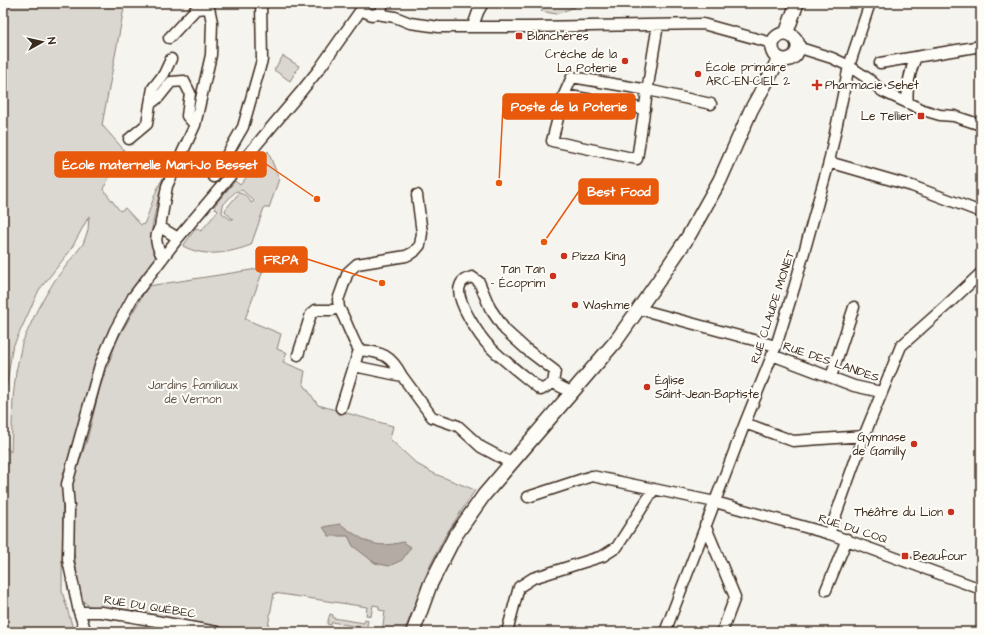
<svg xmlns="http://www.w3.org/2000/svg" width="984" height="635" viewBox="0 0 984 635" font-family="'Architects Daughter',sans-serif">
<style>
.green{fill:#dad6d0;stroke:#8a8077;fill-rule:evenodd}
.water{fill:#b4aca4;stroke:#84786e}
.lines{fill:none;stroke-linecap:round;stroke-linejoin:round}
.minor-casing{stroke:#3b2a1e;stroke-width:13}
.tertiary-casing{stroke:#3b2a1e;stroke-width:16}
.minor{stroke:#fdfcf7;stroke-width:10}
.tertiary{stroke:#fdfcf7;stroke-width:13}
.poi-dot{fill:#c8321e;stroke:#fdfcf7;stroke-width:1.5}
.labels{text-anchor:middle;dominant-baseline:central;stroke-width:4;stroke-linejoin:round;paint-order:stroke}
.poi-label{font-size:12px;fill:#3b2a1e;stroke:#fdfcf7;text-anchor:start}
.street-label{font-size:12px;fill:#3b2a1e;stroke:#fdfcf7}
.park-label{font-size:12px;fill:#63554a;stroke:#fdfcf7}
.leader{fill:none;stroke:#e8590c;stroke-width:1.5}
.callout-dot{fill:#e8590c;stroke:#fdfcf7;stroke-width:1.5}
.callout{fill:#e8590c;stroke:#e8590c;stroke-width:1.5}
.callout-label{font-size:13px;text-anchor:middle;font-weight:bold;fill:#fff}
</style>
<rect width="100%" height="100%" fill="#f5f4ee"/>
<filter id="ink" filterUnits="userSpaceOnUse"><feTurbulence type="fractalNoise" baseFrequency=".025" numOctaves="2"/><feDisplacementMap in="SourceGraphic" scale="8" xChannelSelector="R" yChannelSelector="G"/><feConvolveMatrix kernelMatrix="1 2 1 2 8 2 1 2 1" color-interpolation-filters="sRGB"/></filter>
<g filter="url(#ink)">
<path class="green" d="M3,3H125L102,125L124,150L103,189L120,211L125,208L141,225L144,224C151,209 154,192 163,178C159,197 153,217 151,237C150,248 158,253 154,264L88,392L66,468L63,473L62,591L74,632H3ZM89,216L88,230L83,244L55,280L38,308L22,343L16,372L13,398L11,452L4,446L5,398L12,349L39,290L70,251Z
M548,3H576L575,7L556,14L541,11Z
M283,56L299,66L290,81L274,70Z
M268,151L279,179L269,208H264L251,245C229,253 205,258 183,246L196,228L201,231L218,211L214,207V206L235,181L240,185ZM242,190L254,201L251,203C249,198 245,194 239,193L225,210L226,213L233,219H230L222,213L223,205L235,192Z
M264,268L245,319L281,334L277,349L287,353L283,362L305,371L303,383L318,405L393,426L390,439L417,464L435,474L475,490L445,536L429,568L407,625L401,632H382L385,611L379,610V606L373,605L371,616L366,615L367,607L274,593L267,632L231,629L112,607L105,608L89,606L82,600L78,583L71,528L72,482L87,440L100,387L117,340L148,286Z
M330,614L333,615V618L364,623L365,619L368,620L366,632H363V628L332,622L331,625L327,624Z"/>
<path class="water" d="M340,524C364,540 372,550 403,542L411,547L402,560L389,566L375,563L353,546L348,536H329L323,527Z"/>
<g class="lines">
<defs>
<path id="minor" d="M363,3V7L365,12L372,15L379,13L382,7L381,3
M377,14L395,17L410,23L439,27H533L703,24L772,43
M658,25C650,69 644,114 637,159L552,141L564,95L572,77L648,90L711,104
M473,26L478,12L483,3
M169,38L196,9L209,8
M797,47L832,58L849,66L870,80L882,91L923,110L940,115L954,116L981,125
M880,63L981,46
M564,95L645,109
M908,103C906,89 910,70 916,57
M150,104L153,88L164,74L171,59
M129,139L147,124L150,104L159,97L171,82L184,81L190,93L187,116L195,125
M829,162L912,186L981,212
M214,177L243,127L262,60L261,3
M160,227L178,238
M163,258C157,246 153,239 160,227L167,186L195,125L211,55L212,22L208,3
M472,277L479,282L490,308L505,330L526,349L555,371L553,383L541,390C524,376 506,363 491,348C481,339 454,299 460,286C462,280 466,279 472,277Z
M339,308L338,300L348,272L357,264L406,256L414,252L420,245L422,233L417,195
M639,309L776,346
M298,355L311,314L316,310H332L339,308C347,322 351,337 359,350
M772,355L854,386L881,392
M402,376L432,417L458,426L481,447L511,463
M831,377L854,307
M553,383L571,392
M341,408L359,350C382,352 391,355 402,376L354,366
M745,423L793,441L864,436
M528,497L592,476L715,502L830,534L981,589
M705,525L735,597L722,632
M829,534L864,436L901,346L947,305L981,273
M826,590L847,539
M79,612H101L128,616L217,632
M86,632L79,612L68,560L69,508L67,484L100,365L115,330L133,297L178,238L300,93L320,68L363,7
M507,632L519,587L533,578L603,556L617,547L654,489
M665,632L745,423L776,346L795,285L829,162L849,66L870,3"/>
<path id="tertiary" d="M786,34L797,3
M772 47a13 13 0 1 1 26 0a13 13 0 1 1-26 0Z
M413,632L430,585L455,536L484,495L616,341L659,280L688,237L720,180L751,110L779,59"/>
</defs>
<use href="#minor" class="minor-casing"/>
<use href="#tertiary" class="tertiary-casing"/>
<use href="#minor" class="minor"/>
<use href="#tertiary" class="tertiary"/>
</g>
</g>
<g class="poi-dot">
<rect x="515" y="32" width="8" height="8" rx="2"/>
<circle cx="625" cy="61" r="4"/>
<circle cx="698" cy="74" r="4"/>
<path d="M815 79h4v4h4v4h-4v4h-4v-4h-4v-4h4z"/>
<rect x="917" y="112" width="8" height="8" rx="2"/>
<circle cx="564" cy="256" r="4"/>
<circle cx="553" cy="276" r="4"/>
<circle cx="575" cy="305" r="4"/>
<circle cx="647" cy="387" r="4"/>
<circle cx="914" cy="444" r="4"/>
<circle cx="951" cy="512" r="4"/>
<rect x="901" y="552" width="8" height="8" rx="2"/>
</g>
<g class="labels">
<g class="poi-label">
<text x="527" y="36">Blanchères</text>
<text x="617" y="54" text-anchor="end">Crèche de la<tspan x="617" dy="14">La Poterie</tspan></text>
<text x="706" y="67">École primaire<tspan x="706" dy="14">ARC-EN-CIEL 2</tspan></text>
<text x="825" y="85">Pharmacie Sehet</text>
<text x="913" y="116" text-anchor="end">Le Tellier</text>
<text x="572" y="256">Pizza King</text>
<text x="545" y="269" text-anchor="end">Tan Tan<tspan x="545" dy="14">- Écoprim</tspan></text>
<text x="583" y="305">Wash.me</text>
<text x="655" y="380">Église<tspan x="655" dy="14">Saint-Jean-Baptiste</tspan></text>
<text x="906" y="437" text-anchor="end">Gymnase<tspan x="906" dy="14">de Gamilly</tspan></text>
<text x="943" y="512" text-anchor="end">Théâtre du Lion</text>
<text x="913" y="556">Beaufour</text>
</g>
<g class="street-label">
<text transform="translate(773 307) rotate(-72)">RUE CLAUDE MONET</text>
<text transform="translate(831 362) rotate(19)">RUE DES LANDES</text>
<text transform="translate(853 529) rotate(18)">RUE DU COQ</text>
<text transform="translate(150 607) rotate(9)">RUE DU QUÉBEC</text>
</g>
<g class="park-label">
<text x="193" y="385">Jardins familiaux<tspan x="193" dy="14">de Vernon</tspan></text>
</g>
</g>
<path class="leader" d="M499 183L503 106M317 199L266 164M544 242L579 191M382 283L307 259"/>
<g class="callout-dot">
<circle cx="499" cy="183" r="4"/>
<circle cx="317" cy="199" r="4"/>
<circle cx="544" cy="242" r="4"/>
<circle cx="382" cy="283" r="4"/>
</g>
<g class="callout">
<rect x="503" y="94" width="132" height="25" rx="4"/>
<rect x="55" y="152" width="211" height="25" rx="4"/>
<rect x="579" y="179" width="79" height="25" rx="4"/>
<rect x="256" y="247" width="51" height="25" rx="4"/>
</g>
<g class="callout-label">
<text x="569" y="111">Poste de la Poterie</text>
<text x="160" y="169">École maternelle Mari-Jo Besset</text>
<text x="619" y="196">Best Food</text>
<text x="281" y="264">FRPA</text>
</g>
<rect width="984" height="635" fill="none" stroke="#fdfcf7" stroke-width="16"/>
<rect x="8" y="8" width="968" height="619" fill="none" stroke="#3b2a1e" stroke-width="1.5" filter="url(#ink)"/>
<g transform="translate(42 42) rotate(82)" stroke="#fdfcf7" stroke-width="3" paint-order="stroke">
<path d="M0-3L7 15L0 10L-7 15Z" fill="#3b2a1e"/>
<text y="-6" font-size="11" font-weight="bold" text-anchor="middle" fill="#3b2a1e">N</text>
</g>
</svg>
